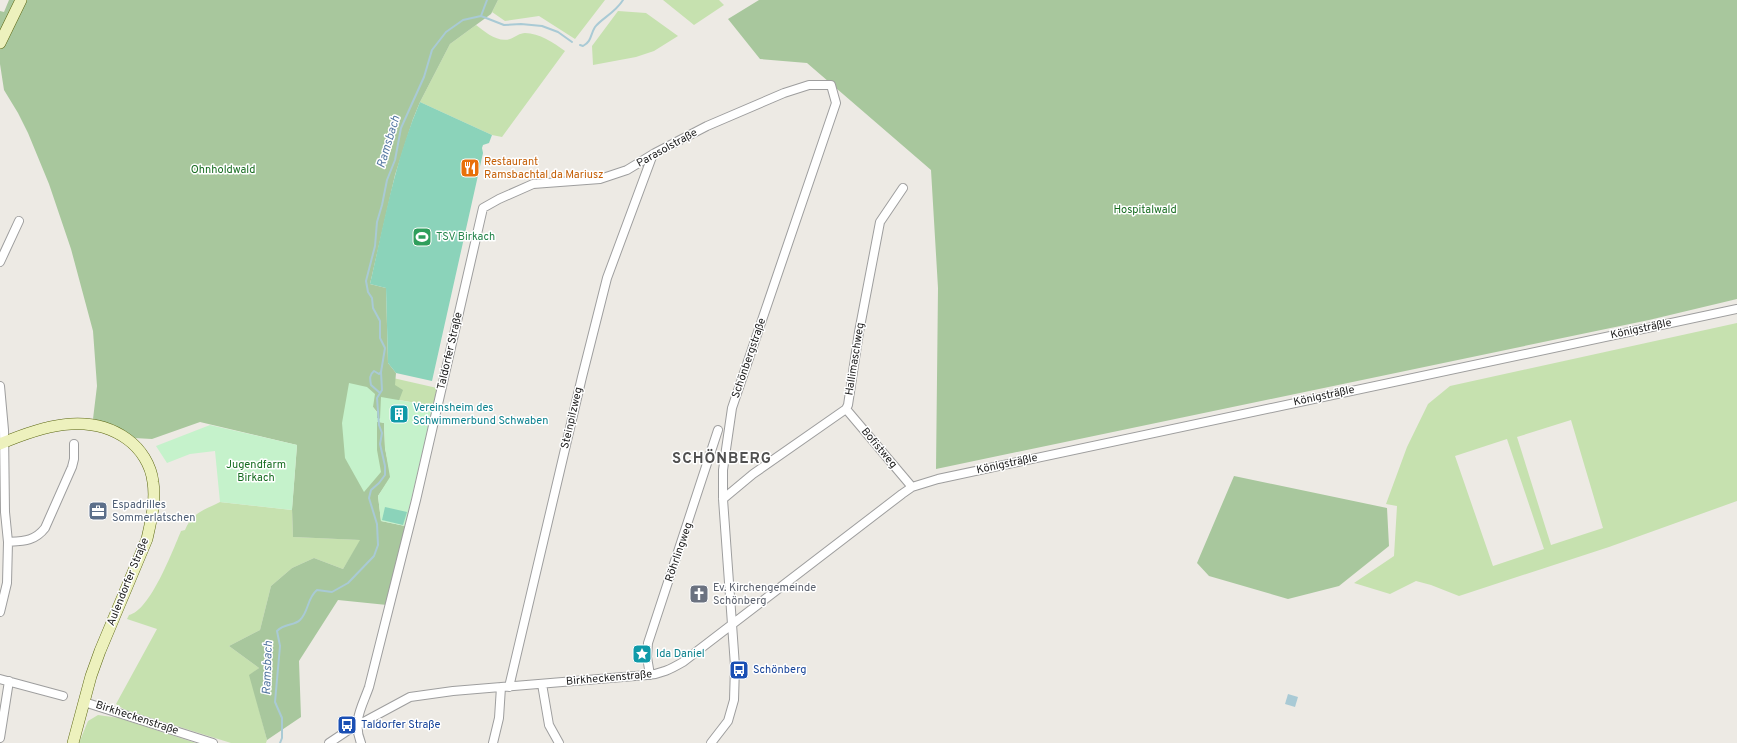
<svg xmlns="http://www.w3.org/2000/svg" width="1737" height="743" viewBox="0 0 1737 743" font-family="Overpass,sans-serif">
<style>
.grass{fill:#c6e1af;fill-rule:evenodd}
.forest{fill:#a8c79d}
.park{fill:#c5f2cb}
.pitch{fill:#8bd3ba}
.water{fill:#a9cad5}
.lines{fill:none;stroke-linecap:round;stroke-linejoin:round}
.stream{stroke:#a9cad5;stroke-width:2}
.minor-casing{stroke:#9e9e9e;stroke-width:10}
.secondary-casing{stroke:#5a6612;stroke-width:12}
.minor{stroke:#fff;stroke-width:8}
.secondary{stroke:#edf1bd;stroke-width:11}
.labels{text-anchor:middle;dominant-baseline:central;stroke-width:3;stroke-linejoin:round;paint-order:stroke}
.street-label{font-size:11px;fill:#1d1d1d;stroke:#fff}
.food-label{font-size:11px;fill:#c56008;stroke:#fff;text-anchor:start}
.park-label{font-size:11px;fill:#186d22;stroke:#fff}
.leisure-label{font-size:11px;fill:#27864d;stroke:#fff;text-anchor:start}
.culture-label{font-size:11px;fill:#0d838f;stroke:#fff;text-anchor:start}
.service-label{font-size:11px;fill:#4e5e75;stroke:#fff;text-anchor:start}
.worship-label{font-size:11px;fill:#5b616d;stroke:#fff;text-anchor:start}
.transit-label{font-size:11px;fill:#164399;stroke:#fff;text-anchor:start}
.water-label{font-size:12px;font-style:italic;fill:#5578a1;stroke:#fff}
.district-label{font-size:15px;font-weight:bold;letter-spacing:1px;fill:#505050;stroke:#fff}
</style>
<rect width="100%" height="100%" fill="#edeae4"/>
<path class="grass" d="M498,0H605L575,39L539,16L505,21L492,12Z
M663,0H719L724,5L694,25Z
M618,11L646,13L678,36L654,51L636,57L593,65L592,46Z
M476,25C485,32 498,43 510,39C515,37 520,33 525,33C539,33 554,43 565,51L502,137L492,135L420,102L450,44Z
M1737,323V501L1609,547L1459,596L1431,585L1416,581L1390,594L1354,583L1394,556L1397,506L1386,504L1407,447L1428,404L1450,386ZM1571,420L1603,528L1551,545L1517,437ZM1507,439L1544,549L1493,566L1455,456Z
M393,378L437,388L433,406L388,398Z
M220,502L292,510L293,537L361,540L343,569L314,558L292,568L271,586L260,630L229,646L259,668L250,675L267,740L266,743H231L125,710L116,704L157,629L127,619L129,615C150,611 173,550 181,531L185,530C192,513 204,510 220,502Z
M98,715L119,718L196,743H79L88,721Z"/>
<path class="forest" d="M9,0H498L491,14L450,44L420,102L413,119L395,175L370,284L386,288L388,363L396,373L395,385L403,390L398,403L380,419L377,418V412L373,407L377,450V421L384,423L385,448L391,477L378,496L381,521L405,526L387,605L338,600L299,661L301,717L267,740L249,675L259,668L229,646L260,630L271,586L292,568L314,558L343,569L360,540L293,537L292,509L297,445L200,422L152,439L134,438L114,425L93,419L97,386L93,331L71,249L49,184L28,133L18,113L4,90L0,64V11L4,12Z
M759,0H1737V299L1649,320L936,469L938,288L931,170L807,63L760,59L728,19Z
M1234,476L1387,508L1389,546L1339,586L1288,599L1209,576L1197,563Z"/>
<path class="park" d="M349,383L367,387L375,394L373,407L377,412V418L380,419L381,397L433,406L405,526L381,521L378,496L390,477L385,448L384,423L377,422V450L381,472L364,492L345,458L342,423Z
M210,425L297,445L292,510L220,502L215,451L190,454L167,463L156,446Z"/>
<path class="pitch" d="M420,102L492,135L489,143L483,145L482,148L483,153L432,381L396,373L388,363L386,288L370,284C384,223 395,160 420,102Z
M385,507L407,512L403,525L382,520Z"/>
<path class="water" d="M1288,694L1298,697L1295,707L1285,704Z"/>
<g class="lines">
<path class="stream" d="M481,16L487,0
M580,45L583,46C592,41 590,35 595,27C602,18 615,13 623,0
M380,393L371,385C370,379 369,375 374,371L379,374L381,372
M280,743L282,738V718L275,702L280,646L277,631C285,623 294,626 300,620C309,611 307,598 317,590L332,592L348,583L374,556L378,545L377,524L369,498L371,490L379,483L385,475V466L380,444L382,433L379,425L377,398L382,390L381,372L385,348L380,338V321L373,308L372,298L368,292L366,281L375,246L377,222L382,205L387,180L395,160L401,128L424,77L432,50L446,32L463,20L481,16L504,25L521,24L542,26L558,32L572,42"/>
<defs>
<path id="minor" d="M0,262L19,221
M0,386L4,430L5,512L8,542L7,583L0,612
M846,409L912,487
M723,499L753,474L846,409L848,405L859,332L880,222L903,188
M8,542C24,541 35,541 45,528L72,467L74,459V444
M650,675L647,657L648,643L718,430
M0,679L63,696
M542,684L549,725L559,743
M509,687L582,377L607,278L653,154
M84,702L213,743
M0,738L9,681
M329,743L347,731L410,697L453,691L647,675C661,674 671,669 683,662L902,494L912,487L938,479L1737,309
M361,743C352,721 362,707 369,687L416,500L483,208L499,199L533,184L600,179L627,170L655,153L707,126L784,93L809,85H831L836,103L732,408L723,470V499L735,666L734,700L728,721L711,743
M493,743L499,718L501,687"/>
<path id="secondary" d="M0,43L21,0
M0,444C40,427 88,411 127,439C141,449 151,465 153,482C156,501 151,521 147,539L100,651L91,676L73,743"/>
</defs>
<use href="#minor" class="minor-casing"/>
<use href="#secondary" class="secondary-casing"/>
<use href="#minor" class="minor"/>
<use href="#secondary" class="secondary"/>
</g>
<defs>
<symbol id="restaurant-square" viewBox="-11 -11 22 22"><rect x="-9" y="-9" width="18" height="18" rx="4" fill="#e8710a" stroke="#fff"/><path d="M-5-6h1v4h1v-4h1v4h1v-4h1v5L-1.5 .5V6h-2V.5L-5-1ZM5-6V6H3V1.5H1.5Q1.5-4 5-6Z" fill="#fff"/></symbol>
<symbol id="stadium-square" viewBox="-11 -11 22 22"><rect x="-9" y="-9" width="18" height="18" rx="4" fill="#2e9e5b" stroke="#fff"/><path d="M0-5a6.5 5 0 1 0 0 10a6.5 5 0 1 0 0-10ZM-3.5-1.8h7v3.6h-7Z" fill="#fff"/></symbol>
<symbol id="building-square" viewBox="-11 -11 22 22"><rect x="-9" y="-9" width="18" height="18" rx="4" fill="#0f9aa8" stroke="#fff"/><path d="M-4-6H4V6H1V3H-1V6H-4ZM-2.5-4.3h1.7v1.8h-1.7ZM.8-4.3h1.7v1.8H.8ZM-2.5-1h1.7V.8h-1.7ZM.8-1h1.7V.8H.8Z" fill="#fff"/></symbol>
<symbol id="office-square" viewBox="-11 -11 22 22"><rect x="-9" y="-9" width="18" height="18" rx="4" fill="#5c6f8a" stroke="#fff"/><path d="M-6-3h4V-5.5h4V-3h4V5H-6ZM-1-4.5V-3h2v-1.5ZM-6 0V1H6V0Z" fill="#fff"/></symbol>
<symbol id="church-square" viewBox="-11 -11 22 22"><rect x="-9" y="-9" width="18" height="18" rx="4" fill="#6b7280" stroke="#fff"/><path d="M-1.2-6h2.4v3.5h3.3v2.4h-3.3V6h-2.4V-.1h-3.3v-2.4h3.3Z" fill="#fff"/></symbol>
<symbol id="sight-square" viewBox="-11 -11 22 22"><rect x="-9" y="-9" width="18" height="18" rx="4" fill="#0f9aa8" stroke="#fff"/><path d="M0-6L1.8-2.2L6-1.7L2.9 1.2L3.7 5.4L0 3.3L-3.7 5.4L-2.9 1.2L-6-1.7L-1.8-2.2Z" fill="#fff"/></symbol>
<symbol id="bus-square" viewBox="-11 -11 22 22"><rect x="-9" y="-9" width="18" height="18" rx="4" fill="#1a4fb4" stroke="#fff"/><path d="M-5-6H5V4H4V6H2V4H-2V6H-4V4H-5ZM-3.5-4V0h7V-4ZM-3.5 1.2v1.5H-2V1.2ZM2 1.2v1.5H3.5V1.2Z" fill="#fff"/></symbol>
</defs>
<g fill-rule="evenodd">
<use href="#restaurant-square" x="459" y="157" width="22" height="22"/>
<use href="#stadium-square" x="411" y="226" width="22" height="22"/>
<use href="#building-square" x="388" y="403" width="22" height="22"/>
<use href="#office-square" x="87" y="500" width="22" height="22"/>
<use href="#church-square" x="688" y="583" width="22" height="22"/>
<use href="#sight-square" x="631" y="643" width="22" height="22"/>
<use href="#bus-square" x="728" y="659" width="22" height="22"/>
<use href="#bus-square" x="336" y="714" width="22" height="22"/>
</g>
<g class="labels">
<g class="street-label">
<text transform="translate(667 148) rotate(-29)">Parasolstraße</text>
<text transform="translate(1641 329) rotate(-12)">Königsträßle</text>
<text transform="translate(450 351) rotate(-77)">Taldorfer Straße</text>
<text transform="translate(749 358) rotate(-71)">Schönbergstraße</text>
<text transform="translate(855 359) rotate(-81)">Hallimaschweg</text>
<text transform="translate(1324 396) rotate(-12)">Königsträßle</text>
<text transform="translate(572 418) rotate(-77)">Steinpilzweg</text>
<text transform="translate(879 448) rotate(50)">Bofistweg</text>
<text transform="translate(1007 464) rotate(-12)">Königsträßle</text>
<text transform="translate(679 552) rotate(-71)">Röhrlingweg</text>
<text transform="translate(128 582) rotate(-68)">Aulendorfer Straße</text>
<text transform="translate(609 678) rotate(-5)">Birkheckenstraße</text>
<text transform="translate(137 718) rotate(18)">Birkheckenstraße</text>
</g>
<g class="food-label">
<text x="484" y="162">Restaurant<tspan x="484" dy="13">Ramsbachtal da Mariusz</tspan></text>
</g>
<g class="park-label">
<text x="223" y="170">Ohnholdwald</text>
<text x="1145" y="210">Hospitalwald</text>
<text x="256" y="465">Jugendfarm<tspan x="256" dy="13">Birkach</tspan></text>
</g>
<g class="leisure-label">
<text x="436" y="237">TSV Birkach</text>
</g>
<g class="culture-label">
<text x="413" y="408">Vereinsheim des<tspan x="413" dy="13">Schwimmerbund Schwaben</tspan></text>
<text x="656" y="654">Ida Daniel</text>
</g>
<g class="service-label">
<text x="112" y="505">Espadrilles<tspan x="112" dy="13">Sommerlatschen</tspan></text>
</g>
<g class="worship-label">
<text x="713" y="588">Ev. Kirchengemeinde<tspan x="713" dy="13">Schönberg</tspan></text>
</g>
<g class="transit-label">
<text x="753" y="670">Schönberg</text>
<text x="361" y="725">Taldorfer Straße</text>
</g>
<g class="water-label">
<text transform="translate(389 142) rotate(-73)">Ramsbach</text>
<text transform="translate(268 668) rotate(-88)">Ramsbach</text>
</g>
<g class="district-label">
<text x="722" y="459">SCHÖNBERG</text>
</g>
</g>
</svg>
